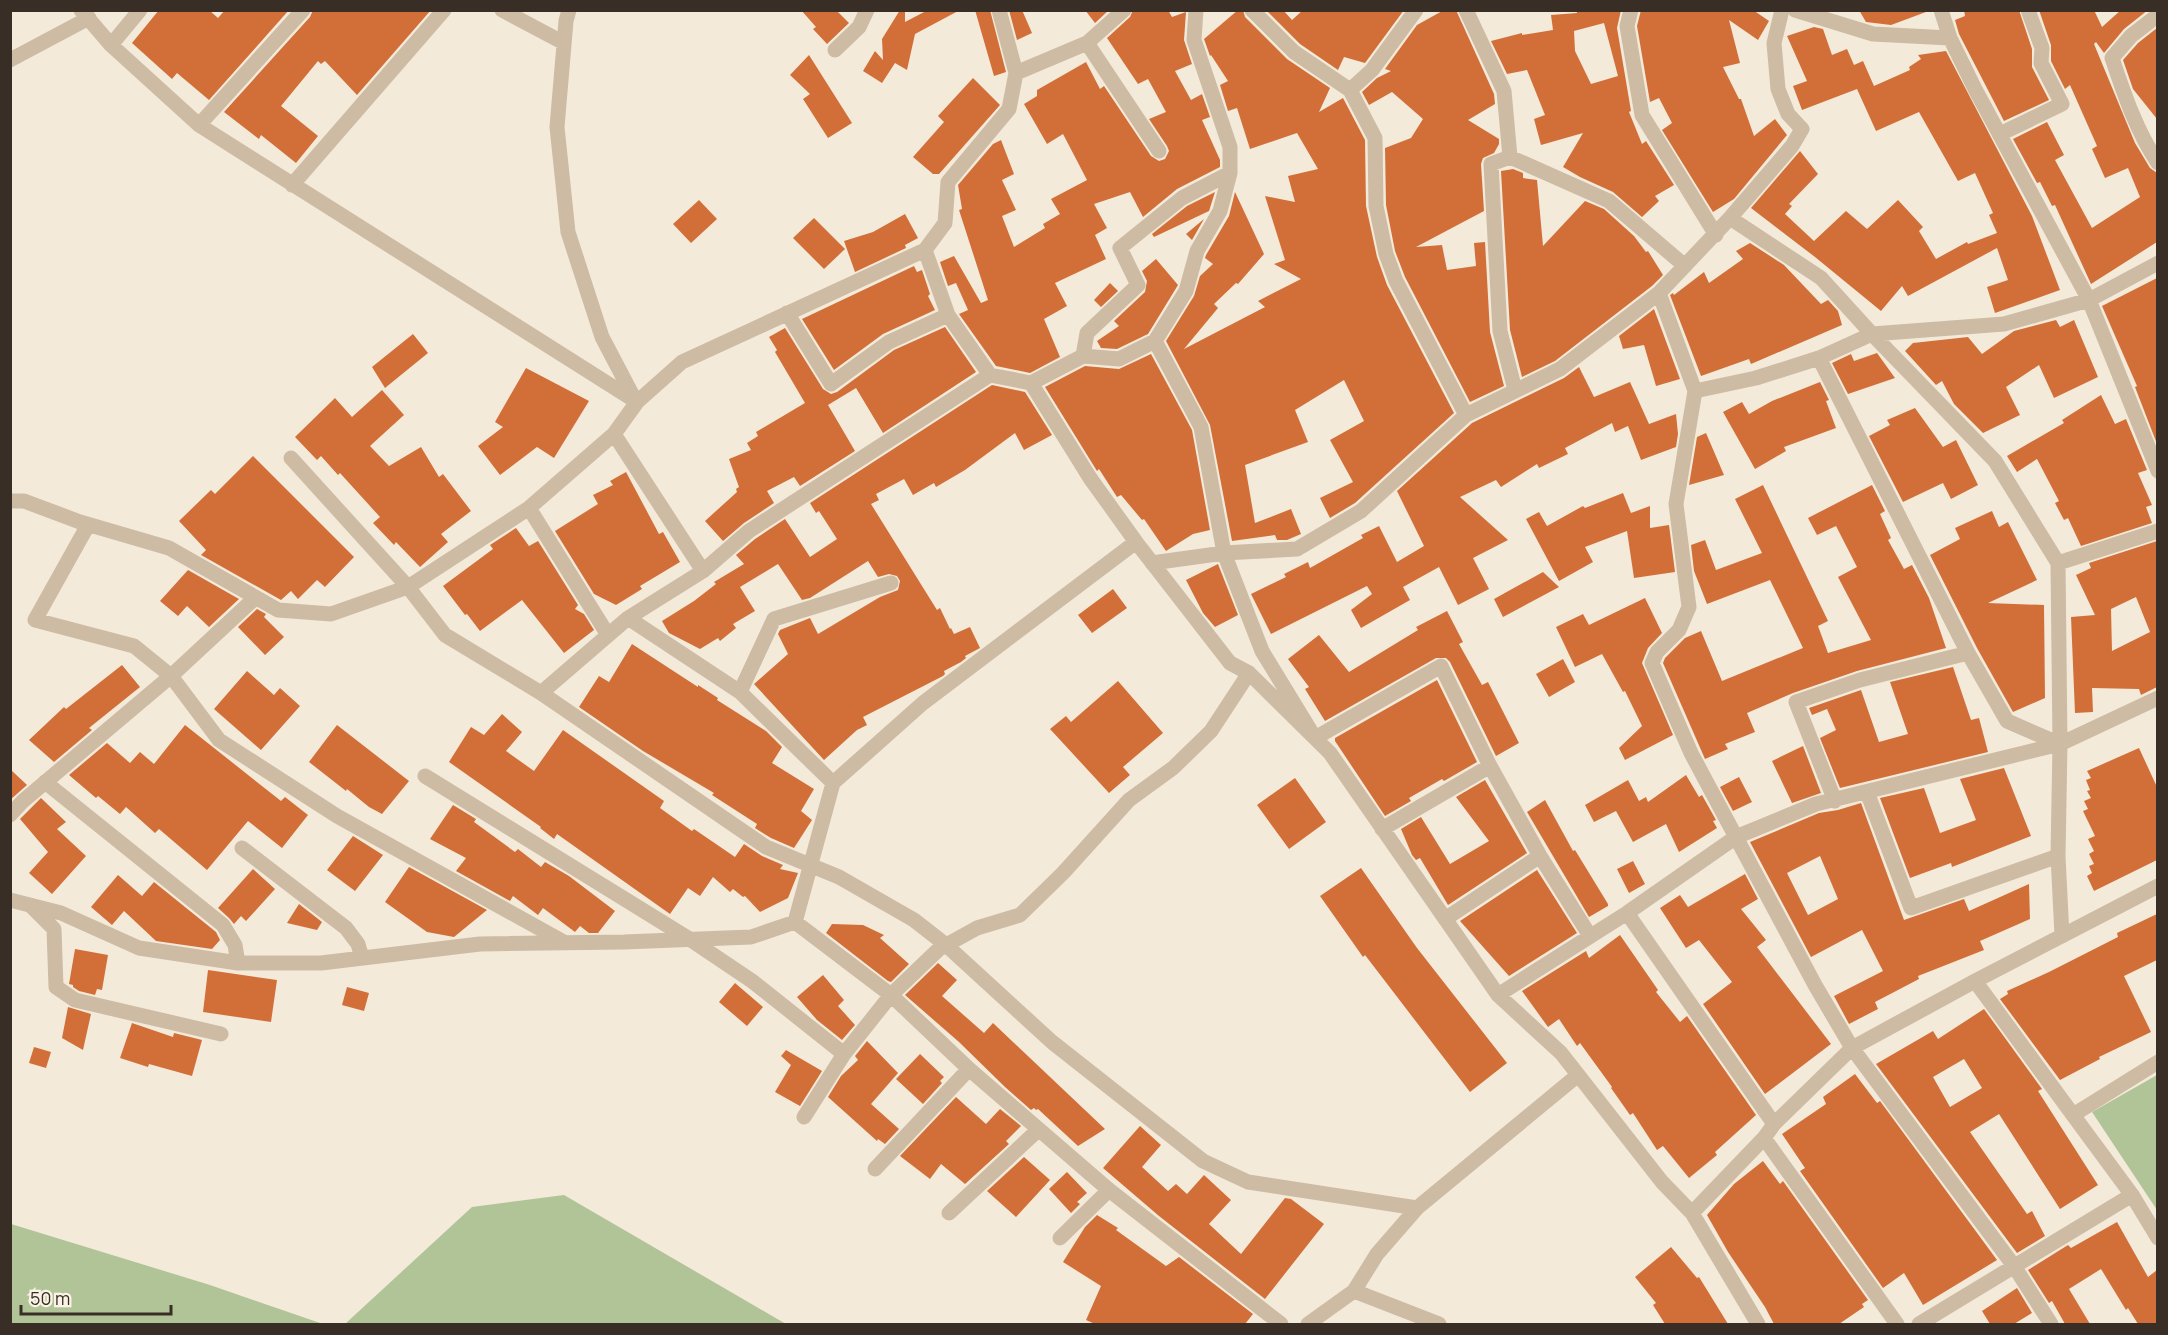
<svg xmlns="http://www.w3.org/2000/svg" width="2168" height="1335" viewBox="0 0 2168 1335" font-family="Manrope,sans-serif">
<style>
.green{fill:#b0c498}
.building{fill:#d26f39;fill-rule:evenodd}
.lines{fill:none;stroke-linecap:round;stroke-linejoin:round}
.minor{stroke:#cdbba4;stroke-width:15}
</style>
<rect width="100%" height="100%" fill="#f4ead9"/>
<path class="green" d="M2157,1075V1210L2092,1112Z
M564,1195L786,1324H345L472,1207Z
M11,1224L210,1285L323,1324H11Z"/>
<path class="building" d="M159,10H209L218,18L225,10H289L209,100L177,73L172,79L132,43Z
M313,10H431L357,95L325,61L321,64L318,61L281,106L318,136L296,163L261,135L259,139L224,112L310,17Z
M801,10H836L849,23L827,44L813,29L816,27Z
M900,10H905V22L928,10H960L915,34L907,70L895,63L882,83L863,71L875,51L883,60L882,39Z
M975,10H990L1006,72L994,76Z
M1009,10H1022L1032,33L1017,40Z
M1085,10H1109L1095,23Z
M1133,10H1168L1172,17L1186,12L1184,40L1192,64L1175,71L1191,100L1202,94L1210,117L1202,120L1220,160V167L1177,189L1143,217L1130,192L1094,204L1107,228L1095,235L1106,259L1055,283L1067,306L1044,319L1060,357L1030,373L996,366L959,314L968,310L956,283L948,286L940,262L954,256L981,303L988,300L959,210L962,209L958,185L993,144L1001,140L1014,174L1002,180L1016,210L1002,216L1014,247L1045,228L1043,224L1060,214L1051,199L1087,180L1063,134L1047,144L1024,104L1037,96V90L1086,62L1100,89L1104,86L1151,156L1159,161L1165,159L1169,151L1167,146L1149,119L1166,112L1148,79L1138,84L1107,38L1130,17Z
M1238,10H1243L1245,17L1287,59L1330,88L1319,112L1343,98L1365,140L1366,206L1377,257L1387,285L1454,413L1355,503L1330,518L1320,498L1353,482L1330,440L1364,421L1344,380L1295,410L1308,442L1245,465L1255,523L1291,509L1301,534L1287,540H1277L1275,535L1232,541L1210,425L1166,341L1194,296L1200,276L1213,264L1205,258L1206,255L1229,216L1235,192L1264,254L1238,284L1236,283L1214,304L1218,308L1184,349L1265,307L1258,301L1301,279L1274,264L1285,260L1265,196L1295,202L1288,176L1318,169L1297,133L1250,149L1237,108L1228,111L1220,85L1228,81L1211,55L1210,56L1204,39Z
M1266,10H1283L1292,20L1303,10H1404L1365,63L1344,57L1338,70L1300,44Z
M1444,10H1456L1494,94L1495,104L1468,120L1499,139V144L1494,153L1483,158L1481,164L1484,211L1416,247L1442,245L1447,270L1476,266L1474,243L1485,242L1490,332L1504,386L1470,402L1405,277L1395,251L1386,205L1385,148L1411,138L1423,119L1392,92L1369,105L1362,92L1377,78L1391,71L1385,69L1417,25Z
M1576,10H1621L1617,28L1631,111L1629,112L1642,144L1646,141L1674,185L1655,196L1659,201L1642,217L1613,192L1580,177L1563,167L1583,133L1541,145L1534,119L1545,115L1527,70L1507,74L1491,41L1522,33V35L1553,30L1551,15L1577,13ZM1604,23L1618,76L1591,84L1575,51L1574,31Z
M1641,10H1753L1769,21L1758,40L1729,20L1740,63L1723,67L1739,99H1741L1754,136L1775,119L1787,135L1734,199L1713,212L1662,130L1672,123L1659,98L1650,102L1637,26Z
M1859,10H1925L1926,12L1891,25L1866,22Z
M1964,10H2019L2032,49V67L2049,100L2004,121L1959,34L1955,20L1965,16Z
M2039,10H2094L2102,27L2121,10H2148L2124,29L2104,53L2096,42L2094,44L2135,143L2150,168L2157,173V242L2091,284L2055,205L2052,206L2040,182L2037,183L2013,139L2047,122L2064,155L2055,160L2092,228L2140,197L2128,168L2105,178L2092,149L2097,146L2070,85L2065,89L2051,61V45Z
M1814,27L1823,29L1832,55L1847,49L1854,65L1863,61L1874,86L1910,70L1909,67L1921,59L1918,55L1946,51L2032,216L2060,290L1995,313L1987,287L2008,280L1997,248L1908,296L1902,286L1881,311L1815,257L1751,208L1800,151L1818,174L1789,204L1792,206L1785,214L1814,241L1846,211L1867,229L1898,200L1923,227L1919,231L1936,259L1967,242L1968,244L1997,233L1989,215L1993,213L1975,173L1958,181L1919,112L1876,131L1857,89L1802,110L1793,86L1807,81L1787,36Z
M2157,28V119L2133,89L2123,60L2138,43Z
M809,55L852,123L828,138L803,99L810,94L790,75Z
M973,78L1000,105L939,174H933L913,157L944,122L938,116Z
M1513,169L1523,173V178L1537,180L1543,246L1585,201L1604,209L1634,236L1646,252L1648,251L1663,275L1652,286L1555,361L1522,377L1510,330L1501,171Z
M1215,192L1209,211L1154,237L1152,234L1187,206Z
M699,200L717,219L691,243L673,224Z
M905,214L918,238L905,245L906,248L855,272L844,241L873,232Z
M814,218L845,249L824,269L793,238Z
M1204,219L1192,240L1186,234Z
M1750,243L1784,265L1821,304L1828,300L1838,311L1842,325L1751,364L1749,359L1701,376L1670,295L1673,293L1674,295L1704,272L1709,283L1743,259L1736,251Z
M1156,259L1178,285L1148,334L1117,349L1101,348L1097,341L1119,326L1114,321L1145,292L1147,281L1142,271Z
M914,266L917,272L922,270L930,294L928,296L935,310L883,334L834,370L802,319Z
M2157,278V444L2135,387L2137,386L2102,306Z
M1110,283L1118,291L1101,307L1094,300Z
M1654,309L1680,379L1656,386L1644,345L1623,349L1619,336Z
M2056,320L2060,327L2074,320L2098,377L2054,398L2039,365L2006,387L2020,415L1983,433L1954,404L1942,381L1936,385L1905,351L1913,343L1968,337L1982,354L2014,331Z
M945,327L976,372L883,433L856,388L828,405L855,451L800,486L794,477L767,491L774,503L744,523L723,541L705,521L737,492L736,489L739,487L729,459L751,450L747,443L758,436L756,432L805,403L775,352L777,350L769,337L785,328L823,389L831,394L837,392L894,350Z
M413,334L428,353L385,388L372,367Z
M1877,353L1895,378L1848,394L1832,363L1851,354L1854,361Z
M1151,354L1192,430L1210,530L1193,534L1166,551L1144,519L1142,520L1121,495L1117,497L1099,469L1097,471L1045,387L1085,366L1119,369Z
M1579,367L1594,397L1630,382L1649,424L1676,414L1678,434L1676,447L1641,460L1628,426L1615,432L1612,423L1565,448L1568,454L1539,468L1537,464L1501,487L1496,480L1460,497L1508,540L1473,558L1489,589L1458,605L1439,567L1403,587L1410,600L1361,628L1351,610L1372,594L1367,586L1271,634L1251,594L1286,577L1284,574L1308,562L1310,568L1363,538L1361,535L1379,526L1397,562L1424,546L1397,491L1472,423L1564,378Z
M526,368L589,401L554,458L537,447L500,475L478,446L503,427L495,422Z
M1820,382L1829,400L1826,401L1836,428L1784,447L1786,451L1755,469L1723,412L1742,402L1749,414L1772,401Z
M992,385L1025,392L1052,435L1024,450L1015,433L965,470L936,487L934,483L913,495L904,479L876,494L879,500L871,504L937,610L940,608L950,629L951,628L954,634L970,627L980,648L965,656L966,658L961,662L944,671L945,674L943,676L863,717L867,725L857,730L824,760L754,684L788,654L778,634L780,630L810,618L818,634L880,597L898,590L900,581L897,576L889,574L878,577L868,561L810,598L802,600L778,564L740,587L755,611L733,624L736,628L720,641L718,638L700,649L669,633L662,621L694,601L716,584L714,582L744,564L736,555L755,539L785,519L810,557L837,539L819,511L816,513L810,503Z
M382,390L404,415L370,446L389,466L421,447L439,477L443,474L471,511L441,534L448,542L420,567L396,542L394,545L373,523L380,517L340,473L338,475L321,456L317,460L295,437L335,398L352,417Z
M2101,395L2115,424L2126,419L2147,470L2138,473L2152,505L2146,507L2152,523L2081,546L2068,518L2064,520L2055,503L2059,501L2037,459L2017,472L2007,456L2064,423L2062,420Z
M1915,408L1943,447L1956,440L1978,485L1951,499L1943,483L1903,502L1869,436L1890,425L1887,420Z
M1706,433L1724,475L1689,485L1697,437Z
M253,456L354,557L325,587L317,580L298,599L291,591L281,600L201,555L206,550L179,521L211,490L215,494Z
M626,472L659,534L663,532L680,562L640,586L642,589L616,605L594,594L555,531L598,504L593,495L613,485L610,481Z
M1763,485L1828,621L1818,626L1828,653L1871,640L1838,577L1857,567L1836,526L1817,535L1808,518L1872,485L1885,511L1880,514L1891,538L1888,540L1904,569L1912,565L1929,598L1946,648L1857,671L1793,693L1747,713L1755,732L1725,744L1728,749L1705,759L1663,663L1665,658L1685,638L1701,631L1722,681L1803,648L1770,580L1707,604L1694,571L1691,545L1705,540L1716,570L1762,553L1735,499Z
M1623,493L1631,513L1650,506V528L1669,525L1675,572L1634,578L1627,531L1585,547L1593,562L1559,581L1526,519L1539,512L1547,526L1583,506L1585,508Z
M1992,511L1999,527L2008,522L2037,580L1988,603L2044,605L2045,698L2013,712L1977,648L1930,555L1960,539L1955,528Z
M516,528L529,546L538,541L578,605L575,609L584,614L594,630L564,653L522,600L480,631L467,614L465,615L443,586L493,549L490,545Z
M2157,541V687L2141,695L2139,689L2092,688L2093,712L2075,713L2071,617L2095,615L2076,575L2091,568L2089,563ZM2136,597L2150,632L2112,651L2111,609Z
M1218,564L1238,615L1215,627L1203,613L1186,580Z
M188,570L239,599L209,627L187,606L178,616L160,601Z
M1543,572L1559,587L1503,617L1494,599Z
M1113,589L1127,608L1092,633L1078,615Z
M1645,598L1662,633L1648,648L1642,663L1673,735L1625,760L1619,748L1642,726L1625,691L1623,692L1602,654L1575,667L1556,627L1583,614L1589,625Z
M257,609L266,614L264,617L284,637L265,655L238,627Z
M1447,611L1463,642L1459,644L1482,685L1488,682L1519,743L1496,756L1450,662L1446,658H1436L1325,721L1305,689L1309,687L1288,659L1319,635L1349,672L1418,630L1416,627Z
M632,644L698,687V685L718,698L717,700L766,731L782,747L772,763L814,789L801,811L812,820L794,848L771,838L755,828L757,824L712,795L714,793L643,751L579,707L599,676L609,682Z
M1563,659L1575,682L1549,697L1536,674Z
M122,665L140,687L89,728L92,730L54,762L29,740L64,707L66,709Z
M1953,667L1971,720L1979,718L1988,752L1840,788L1820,738L1836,730L1827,709L1812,715L1809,708L1861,690L1879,742L1908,734L1890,682Z
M247,671L274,695L280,688L300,706L261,750L214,709Z
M1437,680L1477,762L1444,781L1442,779L1409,798L1411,801L1385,816L1335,741V738Z
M1118,681L1163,733L1123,767L1130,775L1109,793L1050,729L1066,716L1071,722Z
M502,714L522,732L506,751L534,771L563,730L664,801L660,808L692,831L694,829L735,857L744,844L762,856L783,865L780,869L798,873L788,898L760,912L745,896L743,897L733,889L730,892L713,877L700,896L688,888L670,914L557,834L554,839L540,828L541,827L449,762L471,727L484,735Z
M185,725L281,801L285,797L308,815L282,848L248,821L207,870L159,829L155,833L126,807L120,814L98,796L96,798L69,775L107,743L130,763L140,752L154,764Z
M337,725L409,781L382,814L369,807L347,789L346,791L309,762Z
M1803,746L1821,793L1792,803L1772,761Z
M2139,748L2157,787V860L2094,891L2087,876L2092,873L2089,866L2094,864L2089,854L2094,851L2088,839L2095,836L2083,811L2088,809L2084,801L2091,798L2087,791L2090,790L2086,780L2091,778L2087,771Z
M2004,768L2031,836L1952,867L1951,863L1910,878L1880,798L1924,788L1940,833L1976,820L1960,779Z
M10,769L27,785L10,800Z
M1686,775L1699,797L1702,795L1716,820L1713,821L1717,828L1679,852L1666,824L1633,842L1616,811L1594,822L1585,805L1628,780L1639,801L1646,797L1648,802Z
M1739,777L1752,802L1733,811L1720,787Z
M1295,778L1326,822L1289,849L1257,805Z
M1485,780L1527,853L1448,905L1420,858L1416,860L1412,855L1401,829L1421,817L1450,864L1489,841L1456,797Z
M41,798L66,822L57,829L86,856L52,894L29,873L48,852L20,819Z
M1545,800L1573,851L1575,850L1608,904V906L1589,917L1527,812Z
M1861,803L1904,920L1964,899L1969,911L2029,884L2030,919L1980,941L1984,950L1918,976L1919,979L1875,1002L1878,1009L1849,1024L1834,996L1883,971L1862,930L1811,957L1750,842L1819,813L1838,810ZM1820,856L1838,899L1808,915L1787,873Z
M453,805L476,819L474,822L515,852L518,849L541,867L545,862L569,876L615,911L598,933H589L580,926L575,932L543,908L538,915L513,896L510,901L456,871L466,858L430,839Z
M353,836L383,855L355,891L327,870Z
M1633,861L1645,884L1629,893L1617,869Z
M409,867L487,910L454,937L427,932L385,902Z
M1361,868L1417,948L1507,1063L1470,1092L1365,955L1363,957L1320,896Z
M253,869L275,889L246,921L241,916L234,924L229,918L218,908Z
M1537,870L1577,933L1509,976L1460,921Z
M1745,874L1758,899L1741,909L1766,940L1757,947L1831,1044L1765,1094L1703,1004L1732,982L1699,940L1686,948L1660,908L1680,895L1688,907Z
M118,875L142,896L154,882L216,932L220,940L212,949L156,941L124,911L112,925L91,907Z
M299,904L322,922L317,930L287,923Z
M2157,914V960L2124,976L2151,1032L2099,1057L2100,1059L2060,1080L2000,999L2008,994L2007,991L2049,972L2118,937L2117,933Z
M832,924L863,925L884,935L880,938L909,964L891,982L888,981L826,933Z
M1620,935L1658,990L1656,992L1680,1022L1687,1016L1756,1115L1715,1152L1717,1155L1689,1178L1663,1146L1657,1150L1633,1113L1630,1115L1611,1088L1612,1087L1580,1043L1577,1046L1559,1019L1548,1027L1522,991L1586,951L1589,958Z
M75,949L108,955L102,990L97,989L95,995L79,991L73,987V985L69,984Z
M938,963L957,980L942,996L984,1033L993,1023L1105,1129L1078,1146L1038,1109L1036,1110L1034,1108L1031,1110L1005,1087L959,1042L905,995Z
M208,970L277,980L271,1022L203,1012Z
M823,975L844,1000L838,1006L855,1025L842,1040L817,1020L797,997Z
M735,983L763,1007L747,1026L719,1002Z
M347,987L369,993L364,1011L342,1005Z
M68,1007L91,1014L83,1050L62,1038Z
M1984,1009L2042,1089L2038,1091L2098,1185L2060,1209L1999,1114L1970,1132L2027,1214L2032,1211L2045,1236L2017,1253L1876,1064L1933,1031L1938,1039ZM1964,1059L1982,1088L1950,1107L1933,1077Z
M132,1023L173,1037L174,1033L202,1040L192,1076L149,1064L148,1067L120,1058Z
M867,1041L898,1073L871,1104L899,1129L885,1144L878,1139L877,1141L828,1097L841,1076L858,1060L855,1056Z
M34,1047L51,1052L46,1068L29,1063Z
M786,1050L822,1071L800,1106L775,1092L791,1065L781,1056Z
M920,1054L944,1077L940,1081L942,1083L923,1104L896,1079Z
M1855,1074L1877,1103L1880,1101L1997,1260L1923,1305L1904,1273L1883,1288L1800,1171L1805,1168L1782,1134L1826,1104L1823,1097Z
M956,1097L986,1124L1000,1109L1021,1126L1006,1141L1009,1144L965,1184L941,1164L930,1179L900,1156Z
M1140,1126L1161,1145L1142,1167L1168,1191L1176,1184L1187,1194L1204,1175L1231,1200L1209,1224L1241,1254L1285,1198L1291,1199L1324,1224L1265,1299L1159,1216L1103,1168Z
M1024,1157L1050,1180L1016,1217L987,1191Z
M1763,1161L1780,1184L1783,1181L1868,1300L1862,1304L1864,1307L1839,1324H1774L1765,1307L1728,1252L1707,1215L1734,1184Z
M1067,1172L1087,1193L1077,1202L1080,1204L1071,1213L1049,1189Z
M1097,1215L1118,1228L1116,1230L1166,1266L1179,1257L1253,1314L1245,1324H1095L1086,1320L1101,1286L1063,1262L1085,1227Z
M2117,1222L2148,1277L2157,1270V1324H2138L2128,1308L2126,1310L2101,1269L2069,1289L2090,1324H2065L2052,1301L2049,1303L2028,1270L2068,1245L2071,1248Z
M1671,1247L1697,1278L1699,1277L1728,1324H1665L1653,1305L1656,1303L1635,1277Z
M2017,1288L2032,1313L2014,1324H1990L1982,1311Z"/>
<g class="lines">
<path class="minor" d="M81,10L111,45L199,125L637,402
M502,10L564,43
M569,10L566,21L557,127L568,232L602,337L635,400
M1252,10L1294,52L1350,90L1375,138L1376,206L1386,254L1396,281L1466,415
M1466,10L1504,91L1510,157L1491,164L1500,331L1515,390
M1631,10L1627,26L1642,115L1716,235
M1795,10L1873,34L1950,38L1975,89L2089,300L2158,471
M1941,10L1950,38
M2158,15L2131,36L2112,58C2124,94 2137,132 2158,163
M1087,43L1159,151
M111,45L140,10
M835,50L859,27L867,10
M10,60L89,18
M1016,73L1087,43L1124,10
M1350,90L1372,70L1416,10
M199,125L303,10
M2000,134L2062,104L2041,63L2042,48L2028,10
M1510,157L1609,201L1685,266
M292,185L444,10
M1730,218L1821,278L1872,334L1995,461L2058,563L2060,744L2058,856L2062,936
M1659,293L1695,391L1676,504L1689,607L1679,630L1657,652L1652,663L1691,753L1815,985L1852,1048L2014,1266L2051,1324
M787,313L831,384L889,342L948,315
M1155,341L1201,427L1224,553L1262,651L1315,738L1441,666L1490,766L1540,856L1590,936
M1083,356L1087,333L1138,285L1120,248L1182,198L1230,173
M1819,358L1968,653L2007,721L2060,744
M990,375L948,315L925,250L945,223L948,182L1009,109L1016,73L999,10
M1031,383L1083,356L1119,359L1155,341L1186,291L1197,251L1220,211L1230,173V147L1194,40L1196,10
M1695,391L1756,378L1819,358L1872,334L2004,324L2089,300L2158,263
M614,434L703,571
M291,458L408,587L445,635L541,693L766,847L839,877L914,920L946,945L1052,1042L1203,1161L1248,1182L1417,1208
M10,501H24L80,522L169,548L278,610L331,614L408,587L529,508L614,434L637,402L682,362L925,250
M529,508L608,635
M1152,563L1224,553L1297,549L1361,511L1466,415L1560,369L1659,293L1730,218L1792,146L1802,129L1788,114L1778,89L1774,43L1782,10
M2058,563L2158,531
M255,598L171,676L219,740L337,816L562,941
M628,618L740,692L833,783
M740,692L774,619L891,583
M541,693L628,618L703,571L749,531L990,375L1031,383L1090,478L1136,542L1230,663L1249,673L1330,753L1498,995L1561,1053L1662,1182L1692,1213L1758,1324
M425,776L691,940L752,981L844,1054
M45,782L223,925L235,945L238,963
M1867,792L1911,908L2058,856
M1835,801L1796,702L1860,680L1968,653
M10,815L23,801L171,676L134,646L35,620L88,525
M1382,829L1490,766
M242,848L346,928L358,944L362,958
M10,900L61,913L139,948L238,963H321L480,944L624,942L751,937L795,922L833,783L923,703L1136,542
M30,905L54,929L56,987L75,1000L221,1034
M1627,913L1774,1124
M1445,919L1540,856
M795,922L891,995L969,1069L1109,1190L1281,1324
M1975,981L2073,1115L2158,1062
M1498,995L1627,913L1736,837L1816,804L2060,744L2158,698
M2073,1115L2132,1195L2158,1238
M804,1117L844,1054L891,995L939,949L977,928L1020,915L1063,873L1129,800L1173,768L1211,731L1249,673
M1764,1138L1897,1324
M875,1169L969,1069
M949,1213L1038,1130
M1692,1213L1764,1138L1774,1124L1852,1048L1975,981L2158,886
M1060,1238L1109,1190
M1354,1291L1439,1324
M1308,1324L1354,1291L1377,1254L1417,1208L1578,1075
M1919,1324L2132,1195"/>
</g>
<rect width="2168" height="1335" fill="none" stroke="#382e26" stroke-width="24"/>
<path d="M21 1305v9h150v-9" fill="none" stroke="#382e26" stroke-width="3"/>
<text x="30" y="1305" font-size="18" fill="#382e26" stroke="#fbf4e6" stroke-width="4.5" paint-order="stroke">50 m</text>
</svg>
